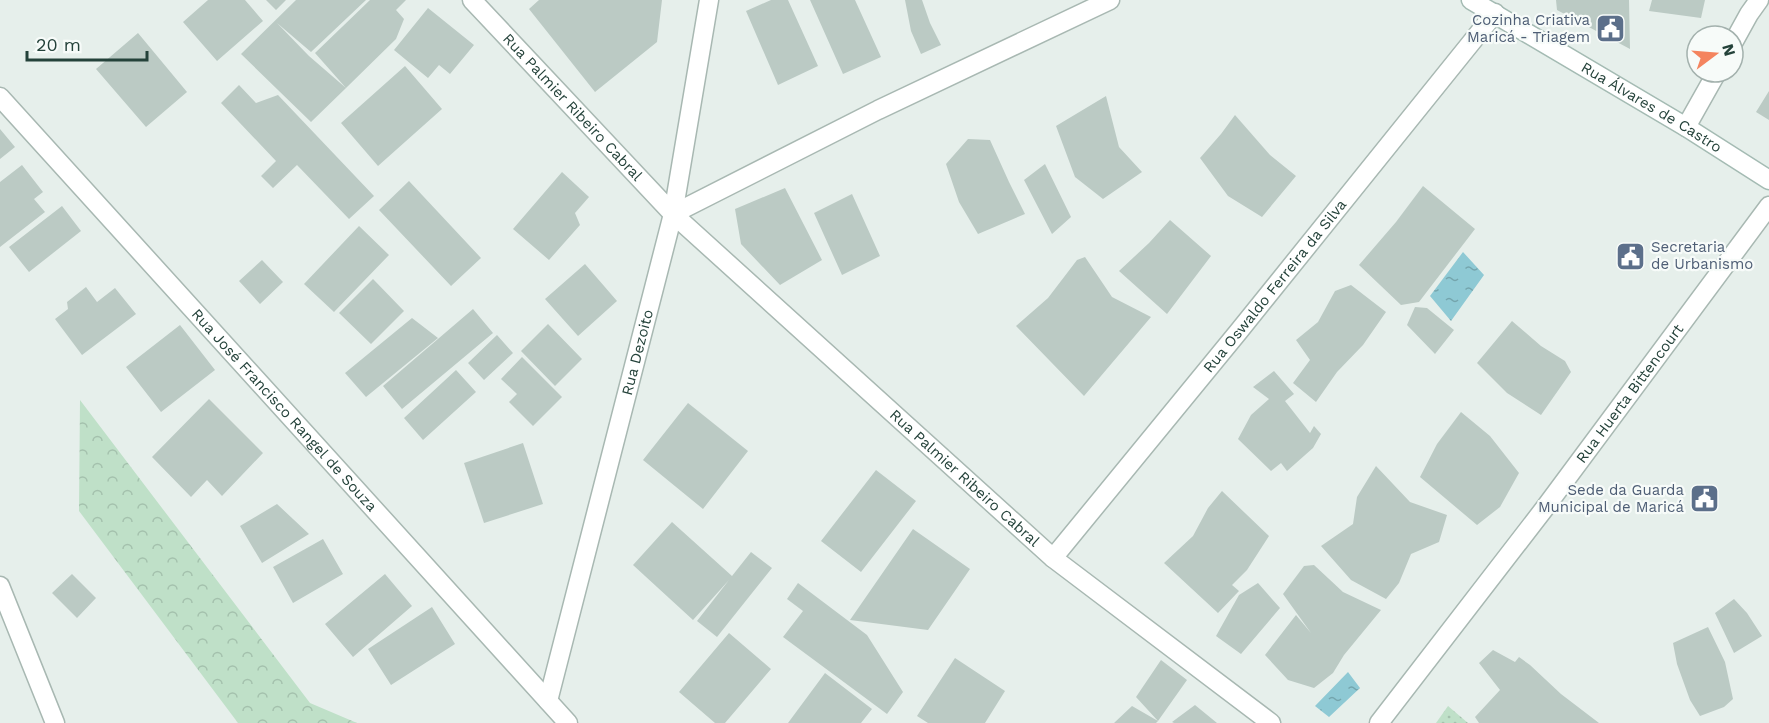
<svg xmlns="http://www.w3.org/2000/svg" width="1769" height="723" viewBox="0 0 1769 723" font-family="'Work Sans',sans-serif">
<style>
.grass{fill:url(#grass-dots)}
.forest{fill:url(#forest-crowns)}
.water{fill:url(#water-ripples)}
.building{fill:#bbcac4}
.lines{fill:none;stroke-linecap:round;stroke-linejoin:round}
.street-casing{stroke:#a8b8b2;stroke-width:21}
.secondary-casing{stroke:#a4bbb3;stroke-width:21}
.street{stroke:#fff;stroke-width:18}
.secondary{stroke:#fff;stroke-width:18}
.labels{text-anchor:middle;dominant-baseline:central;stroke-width:4.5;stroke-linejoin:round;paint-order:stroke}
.service-label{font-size:15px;fill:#4e5e75;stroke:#f7fbf9;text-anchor:end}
.street-label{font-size:15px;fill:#24423a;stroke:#f7fbf9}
</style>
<defs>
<pattern id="grass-dots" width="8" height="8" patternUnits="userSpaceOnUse" patternTransform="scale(1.5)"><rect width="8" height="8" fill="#bfe0c8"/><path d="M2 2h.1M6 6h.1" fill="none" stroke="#a4c1ad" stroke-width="1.8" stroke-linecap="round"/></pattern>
<pattern id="forest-crowns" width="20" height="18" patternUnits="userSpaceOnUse" patternTransform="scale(1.5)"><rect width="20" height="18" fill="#bfe0c8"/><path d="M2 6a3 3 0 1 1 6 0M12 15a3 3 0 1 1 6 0" fill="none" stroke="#a4c1ad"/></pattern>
<pattern id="water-ripples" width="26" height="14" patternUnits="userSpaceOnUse" patternTransform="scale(1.5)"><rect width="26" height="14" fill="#8ec9d4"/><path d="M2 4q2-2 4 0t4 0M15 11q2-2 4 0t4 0" fill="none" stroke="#74a5ad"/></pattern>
</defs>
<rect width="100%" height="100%" fill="#e6efeb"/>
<path class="grass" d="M1448,706L1468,723H1436Z"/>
<path class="forest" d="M80,400L310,703L357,723H238L79,511Z"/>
<path class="water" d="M1463,252L1484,275L1451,321L1430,296Z
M1348,672L1360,688L1329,717L1315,706Z"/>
<path class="building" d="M208,0H245L263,21L217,61L183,22Z
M266,0H286L276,10Z
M296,0H366L311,52L277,23L309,56L346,88L311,122L241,54Z
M370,0H406L396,10L404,19L396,39L346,88L315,53Z
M539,0H662L657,42L595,92L529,9Z
M771,0H788L818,66L778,85L746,11Z
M810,0H855L881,57L843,74Z
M905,0H922L930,23L941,45L921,54L911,31Z
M1556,0H1629L1630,49L1557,10Z
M1652,0H1705L1701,18L1649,11Z
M428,8L474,45L450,74L439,65L428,78L394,50Z
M138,33L187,92L146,127L96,69Z
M405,66L442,109L378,166L341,123Z
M239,85L256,103L278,95L374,196L349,219L297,165L273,188L261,176L276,161L221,103Z
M1769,91V120L1756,112Z
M1106,96L1119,147L1142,172L1103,199L1075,177L1056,126Z
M1235,115L1270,155L1296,176L1262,217L1228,196L1200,158L1221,134Z
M0,129L15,147L0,159Z
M968,139L990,140L1009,182L1025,214L978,234L959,202L946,164Z
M1045,164L1071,217L1052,234L1024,180Z
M22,165L43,192L34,199L45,212L0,247V182Z
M562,172L589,197L575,213L580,225L549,260L513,229Z
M409,181L481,258L451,286L379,210Z
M1423,186L1475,229L1419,302L1401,305L1359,265L1396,222Z
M785,188L822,260L780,285L741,244L735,209Z
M852,194L880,256L842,275L814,213Z
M62,206L81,231L29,272L9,247Z
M1170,220L1211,256L1167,314L1119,271L1149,243Z
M359,226L389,255L334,312L304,284Z
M1085,257L1112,297L1151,317L1084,396L1016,326L1048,298L1077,260Z
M262,260L283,282L260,304L239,281Z
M585,264L617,301L578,336L545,299Z
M373,279L404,311L371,344L339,313Z
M1351,285L1386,312L1363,345L1337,372L1316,402L1293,383L1310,360L1296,340L1318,322L1335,291Z
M86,287L97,302L115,288L136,314L82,355L55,319L68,309L67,302Z
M1415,307L1427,308L1454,330L1435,354L1407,325Z
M473,309L493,333L402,409L383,386Z
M412,318L438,338L366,397L345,373Z
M1512,321L1541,346L1565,361L1571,372L1541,415L1507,393L1477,363Z
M548,324L582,359L555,386L521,351Z
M180,325L215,370L161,412L126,367Z
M497,335L513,353L484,380L468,363Z
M522,357L562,397L533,426L509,402L517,394L501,379Z
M456,370L476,392L423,440L404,418Z
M1274,371L1294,394L1285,401L1310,433L1314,426L1321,434L1313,448L1287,471L1281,463L1271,471L1238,439L1251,415L1269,399L1253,387Z
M209,399L263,453L222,496L207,480L191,497L152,457Z
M688,403L748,451L703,509L643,460Z
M1461,412L1490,436L1519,473L1500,507L1477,525L1420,477L1437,444Z
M523,443L543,504L484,523L464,463Z
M1376,466L1410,502L1447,515L1439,542L1411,554L1399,583L1386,599L1351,580L1321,546L1353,524L1357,497Z
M876,470L916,501L861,572L821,541Z
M1222,491L1269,536L1247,570L1232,585L1239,591L1218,613L1164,563L1193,536L1208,508Z
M277,504L309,534L262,563L240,526Z
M672,522L732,576L751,552L772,568L717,637L697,621L729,580L693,620L633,565Z
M913,529L970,569L928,630L850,620Z
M323,539L343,574L293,603L273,567Z
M1314,565L1343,592L1381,610L1344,655L1333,673L1314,688L1288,680L1265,655L1296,615L1311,633L1283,594L1304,566Z
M72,574L96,598L77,618L52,593Z
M385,574L412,606L353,657L325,624Z
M798,583L867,635L903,692L887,714L783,637L803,611L787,599Z
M1258,583L1280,608L1241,654L1216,636L1239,595Z
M1734,599L1747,613L1762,636L1734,653L1715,613Z
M432,607L455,644L391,685L368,649Z
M1708,627L1725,662L1733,699L1724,707L1700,716L1690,700L1677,664L1673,643Z
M729,633L771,669L725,723H715L679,692Z
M1493,650L1515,662L1519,657L1530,665L1561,694L1599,723H1479L1475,717L1500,690L1479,663Z
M955,658L1005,691L985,723H928L917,716Z
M1161,660L1187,680L1158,721L1136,697Z
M825,673L872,709L861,723H788Z
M1195,705L1217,723H1174L1172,722Z
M1132,706L1158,721L1156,723H1114Z"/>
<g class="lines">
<defs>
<g id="street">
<path id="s1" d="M472,0L673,214L1053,558L1271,723"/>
<path d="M1733,43L1749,14L1759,0"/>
<path id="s2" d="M0,97L568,723"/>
<path d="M1686,127L1717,72"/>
<path d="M673,214L878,110L1110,0"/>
<path id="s3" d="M1053,558L1239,331L1495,13"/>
<path d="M0,586L55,723"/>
<path id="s4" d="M548,701L673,214L709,0"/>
<path id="s5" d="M1379,723L1544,509L1769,206"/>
</g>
<g id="secondary">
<path id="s6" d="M1471,0L1686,127L1769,180"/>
</g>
</defs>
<use href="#street" class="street-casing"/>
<use href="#secondary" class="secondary-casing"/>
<use href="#street" class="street"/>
<use href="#secondary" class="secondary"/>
</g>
<defs>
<symbol id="civic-square" viewBox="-11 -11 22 22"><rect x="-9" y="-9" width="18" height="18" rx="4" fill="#5c6f8a" stroke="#f7fbf9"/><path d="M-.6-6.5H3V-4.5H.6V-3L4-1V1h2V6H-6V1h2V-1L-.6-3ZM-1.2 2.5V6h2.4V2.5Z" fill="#fff"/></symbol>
</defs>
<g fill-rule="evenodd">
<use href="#civic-square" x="1594" y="12" width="33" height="33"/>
<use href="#civic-square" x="1614" y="240" width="33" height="33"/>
<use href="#civic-square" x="1688" y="482" width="33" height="33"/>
</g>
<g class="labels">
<g class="service-label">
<text x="1590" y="20">Cozinha Criativa<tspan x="1590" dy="17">Maricá - Triagem</tspan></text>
<text x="1651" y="247" text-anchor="start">Secretaria<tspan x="1651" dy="17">de Urbanismo</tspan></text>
<text x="1684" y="490">Sede da Guarda<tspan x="1684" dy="17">Municipal de Maricá</tspan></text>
</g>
<g class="street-label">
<text stroke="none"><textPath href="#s1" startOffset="147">Rua Palmier Ribeiro Cabral</textPath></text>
<text stroke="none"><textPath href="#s6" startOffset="210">Rua Álvares de Castro</textPath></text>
<text stroke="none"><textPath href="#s3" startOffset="351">Rua Oswaldo Ferreira da Silva</textPath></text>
<text stroke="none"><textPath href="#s4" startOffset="360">Rua Dezoito</textPath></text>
<text stroke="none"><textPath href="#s5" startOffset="414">Rua Huerta Bittencourt</textPath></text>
<text stroke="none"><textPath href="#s2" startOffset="423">Rua José Francisco Rangel de Souza</textPath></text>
<text stroke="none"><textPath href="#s1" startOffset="687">Rua Palmier Ribeiro Cabral</textPath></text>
</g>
</g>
<g transform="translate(1715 54) rotate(74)"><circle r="28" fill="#f7fbf9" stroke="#a3b1ad" stroke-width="1.5"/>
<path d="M0-4.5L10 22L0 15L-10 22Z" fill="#f4845f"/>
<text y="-9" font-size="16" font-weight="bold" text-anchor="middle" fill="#24423a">N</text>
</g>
<path d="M27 51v9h120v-9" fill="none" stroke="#24423a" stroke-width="3"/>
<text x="36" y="51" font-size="18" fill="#24423a" stroke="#f7fbf9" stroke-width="4.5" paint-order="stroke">20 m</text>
</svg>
